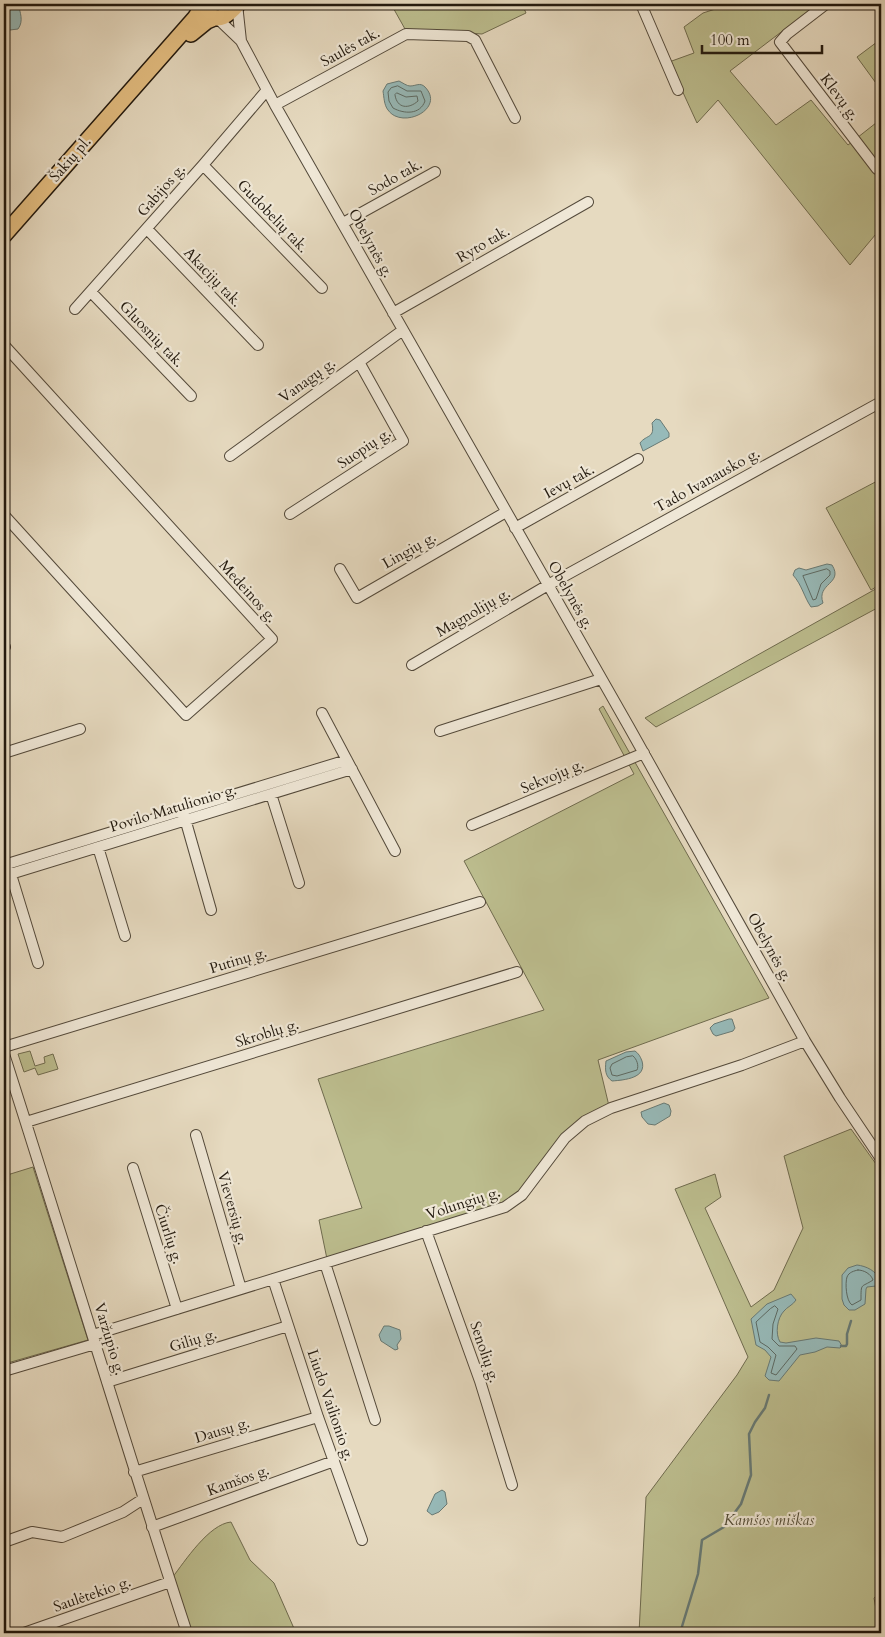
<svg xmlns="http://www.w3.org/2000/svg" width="885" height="1637" viewBox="0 0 885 1637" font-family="Cardo,serif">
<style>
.green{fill:#bcbd8e;stroke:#6f6b4e}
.water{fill:#97bab9;stroke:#687a75}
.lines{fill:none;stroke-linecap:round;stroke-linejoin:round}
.shore{stroke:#5c6a64;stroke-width:1}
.stream{stroke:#687a75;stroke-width:2.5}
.street-casing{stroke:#53493a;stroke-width:12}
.primary-casing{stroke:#22190e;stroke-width:18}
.street{stroke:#efe7d6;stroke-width:10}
.primary{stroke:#e3bd80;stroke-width:15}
.labels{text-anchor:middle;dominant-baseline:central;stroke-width:4.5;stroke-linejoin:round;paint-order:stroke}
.street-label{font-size:15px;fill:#22190e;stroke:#efe7d6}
.park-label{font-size:15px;font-style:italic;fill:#504a34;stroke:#efe7d6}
</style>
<rect width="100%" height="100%" fill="#e6dac0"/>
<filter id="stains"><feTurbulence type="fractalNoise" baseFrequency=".004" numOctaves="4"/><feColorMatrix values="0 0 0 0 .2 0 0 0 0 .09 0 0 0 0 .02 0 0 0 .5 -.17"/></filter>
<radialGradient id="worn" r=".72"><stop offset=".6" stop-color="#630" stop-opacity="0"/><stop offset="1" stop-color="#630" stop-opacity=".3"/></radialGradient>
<path class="green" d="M391,4H522L526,13L482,34L405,29Z
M731,4H818L730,71L776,125L811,100L848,145L881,119V228L850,265L718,100L697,123L669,62L694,53L684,27L703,13Z
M881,39V90L857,57Z
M881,479V584L871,590L826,508Z
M881,586V606L656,727L645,718Z
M603,706L769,998L598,1060L609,1106L594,1113L522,1191L507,1202L327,1259L319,1220L362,1208L318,1079L544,1010L464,861L634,774L599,709Z
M30,1051L35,1066L45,1063L44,1057L53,1054L58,1069L38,1075L35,1068L24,1072L18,1054Z
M851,1129L881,1171V1592L874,1598L878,1620L881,1621V1633H639L646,1497L737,1375L748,1357L675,1189L715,1174L721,1197L705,1208L751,1307L774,1290L803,1228L784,1156Z
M33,1167L88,1340L4,1364V1176Z
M231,1522L250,1560L274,1583L296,1633H193L188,1628L172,1578C185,1561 209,1524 231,1522Z"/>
<path class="water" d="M4,4H18C20,12 24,21 18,29L10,30C2,23 4,13 4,4Z
M399,81C403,83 407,86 410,86C416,86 420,82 425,87C446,109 402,130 388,110C384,105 384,97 383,91L387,84Z
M656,419L660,420L669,433V437L643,451L640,443C647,434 655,439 652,423Z
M827,564L832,565C844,584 816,583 823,603L818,606L811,607C804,597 802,585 793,575L795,570L799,568L806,570Z
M729,1019H732L735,1028L733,1031L716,1036L713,1034L710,1028L714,1024Z
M635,1051C639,1054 640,1056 642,1061C647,1078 625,1080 612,1081C605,1076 605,1070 606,1061L626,1052Z
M664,1103L669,1105L671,1111L670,1116L655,1125L648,1124L642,1117L641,1112Z
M857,1265C866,1266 877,1271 879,1280L876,1286L867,1287L866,1289L865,1304L855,1310H849L844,1305L842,1299V1275L848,1268Z
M791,1294L796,1300C793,1305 787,1307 784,1311C777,1318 775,1334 780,1342L786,1343L816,1338L839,1341L842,1346L840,1348L827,1347L815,1352L800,1355L779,1381L769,1380L765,1376L771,1357L765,1350L756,1345L751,1319L767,1304Z
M384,1326H389L400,1330L401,1339L397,1345L398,1349L395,1350L381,1341L379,1335Z
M442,1490L445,1492L447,1504L439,1512L432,1515L427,1511L435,1494Z"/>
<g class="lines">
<path class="shore" d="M398,86L407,91H421L425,101C420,115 404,114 393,108L389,101L388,92L391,88Z
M397,93L406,97L417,96L418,101C409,109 397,109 395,95Z
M827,569L830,571V575L821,584L816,599L813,600L803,576Z
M633,1056C637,1059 639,1066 637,1070L617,1076L612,1075L610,1068L612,1064L626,1057Z
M858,1270C864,1270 871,1274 873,1280C861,1288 861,1282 861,1300L852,1305C846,1301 845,1283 847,1277C849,1272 854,1271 858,1270Z
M775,1306L778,1309L773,1324L772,1339L779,1346H795L797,1349L776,1375L771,1373L776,1355L768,1347L760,1342L756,1322L770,1309Z"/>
<path class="stream" d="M841,1346H846L847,1344V1334L851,1321
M680,1633L698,1574L702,1540L724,1527L741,1504L751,1475L749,1434L755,1422L765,1408L769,1395"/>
<defs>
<path id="street" d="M237,4L241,41
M641,4L678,90
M826,4L787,34L780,42L877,169
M218,19L241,41L275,105L629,727L805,1041L840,1098L881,1159
M275,105L406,34L468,36L475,40L515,118
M203,165L322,288
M343,223L435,172
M147,229L258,345
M91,292L191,396
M75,309L203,165L267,90
M393,313L588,202
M4,345L272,639L186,715L4,515
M230,456L403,330
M290,514L403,441L359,362
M515,528L638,459
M340,569L357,598L506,512
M4,647H5
M412,665L548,585L881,402
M322,713L395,851
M440,731L601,679
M4,753L80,729
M271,794L299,883
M184,815L211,910
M472,825L644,753
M98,847L125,936
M4,865L347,760
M9,868L38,963
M4,876L352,769
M4,1047L480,902
M4,1054C66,1247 124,1441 187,1633
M26,1122L517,972
M196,1135L241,1289
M133,1168L177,1309
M426,1231L480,1381L512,1485
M325,1263L375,1420
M273,1279L318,1417L362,1540
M93,1335L505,1207L522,1195L565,1138L585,1121L611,1108L742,1065L805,1041
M4,1371L95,1344
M107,1382L288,1326
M134,1472L318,1417
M152,1527L334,1461
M4,1542L32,1532L62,1537L123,1512L143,1499
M24,1633L170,1582"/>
<path id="primary" d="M207,12C218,25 229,14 238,4
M191,34L207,21L214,18
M4,235L195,18L204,4"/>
</defs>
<use href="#street" class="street-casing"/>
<use href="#primary" class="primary-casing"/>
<use href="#street" class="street"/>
<use href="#primary" class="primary"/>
</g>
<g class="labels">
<g class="street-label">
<text transform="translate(350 47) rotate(-29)">Saulės tak.</text>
<text transform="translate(840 97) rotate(53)">Klevų g.</text>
<text transform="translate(70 159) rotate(-49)">Šakių pl.</text>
<text transform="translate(395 177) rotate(-29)">Sodo tak.</text>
<text transform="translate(161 190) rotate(-49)">Gabijos g.</text>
<text transform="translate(273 216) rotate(46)">Gudobelių tak.</text>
<text transform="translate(371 243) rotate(61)">Obelynės g.</text>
<text transform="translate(483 244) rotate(-30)">Ryto tak.</text>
<text transform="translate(213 277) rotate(46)">Akacijų tak.</text>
<text transform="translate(152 334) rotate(46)">Gluosnių tak.</text>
<text transform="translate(307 380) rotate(-36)">Vanagų g.</text>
<text transform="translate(364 448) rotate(-34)">Suopių g.</text>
<text transform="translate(707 480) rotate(-29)">Tado Ivanausko g.</text>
<text transform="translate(569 481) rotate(-29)">Ievų tak.</text>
<text transform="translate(409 550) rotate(-30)">Lingių g.</text>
<text transform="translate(248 591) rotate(48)">Medeinos g.</text>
<text transform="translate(571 595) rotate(60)">Obelynės g.</text>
<text transform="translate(473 612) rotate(-30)">Magnolijų g.</text>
<text transform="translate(552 776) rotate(-23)">Sekvojų g.</text>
<text transform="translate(173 808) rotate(-17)">Povilo Matulionio g.</text>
<text transform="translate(770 947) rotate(61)">Obelynės g.</text>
<text transform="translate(238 960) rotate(-17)">Putinų g.</text>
<text transform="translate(267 1033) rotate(-17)">Skroblų g.</text>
<text transform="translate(463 1203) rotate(-18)">Volungių g.</text>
<text transform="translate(233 1208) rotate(74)">Vieversių g.</text>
<text transform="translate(169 1234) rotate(72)">Čiurlių g.</text>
<text transform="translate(110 1339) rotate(73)">Varžupio g.</text>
<text transform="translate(193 1340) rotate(-17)">Gilių g.</text>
<text transform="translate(485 1352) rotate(71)">Senolių g.</text>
<text transform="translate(331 1405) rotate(71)">Liudo Vailionio g.</text>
<text transform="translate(222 1430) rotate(-17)">Dausų g.</text>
<text transform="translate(238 1480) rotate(-20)">Kamšos g.</text>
<text transform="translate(92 1594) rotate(-19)">Saulėtekio g.</text>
</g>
<g class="park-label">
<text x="769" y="1520">Kamšos miškas</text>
</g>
</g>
<rect width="885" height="1637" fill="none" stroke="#e6dac0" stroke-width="20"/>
<rect x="5" y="5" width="875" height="1627" fill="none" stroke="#22190e" stroke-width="2.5"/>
<rect x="10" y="10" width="865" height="1617" fill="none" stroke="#22190e"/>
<path d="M702 45v8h120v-8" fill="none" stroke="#22190e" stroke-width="2.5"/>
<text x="710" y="45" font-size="15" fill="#22190e" stroke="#efe7d6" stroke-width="4" paint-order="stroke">100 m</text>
<rect width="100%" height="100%" filter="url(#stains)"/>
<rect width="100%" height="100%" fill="url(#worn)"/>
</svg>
